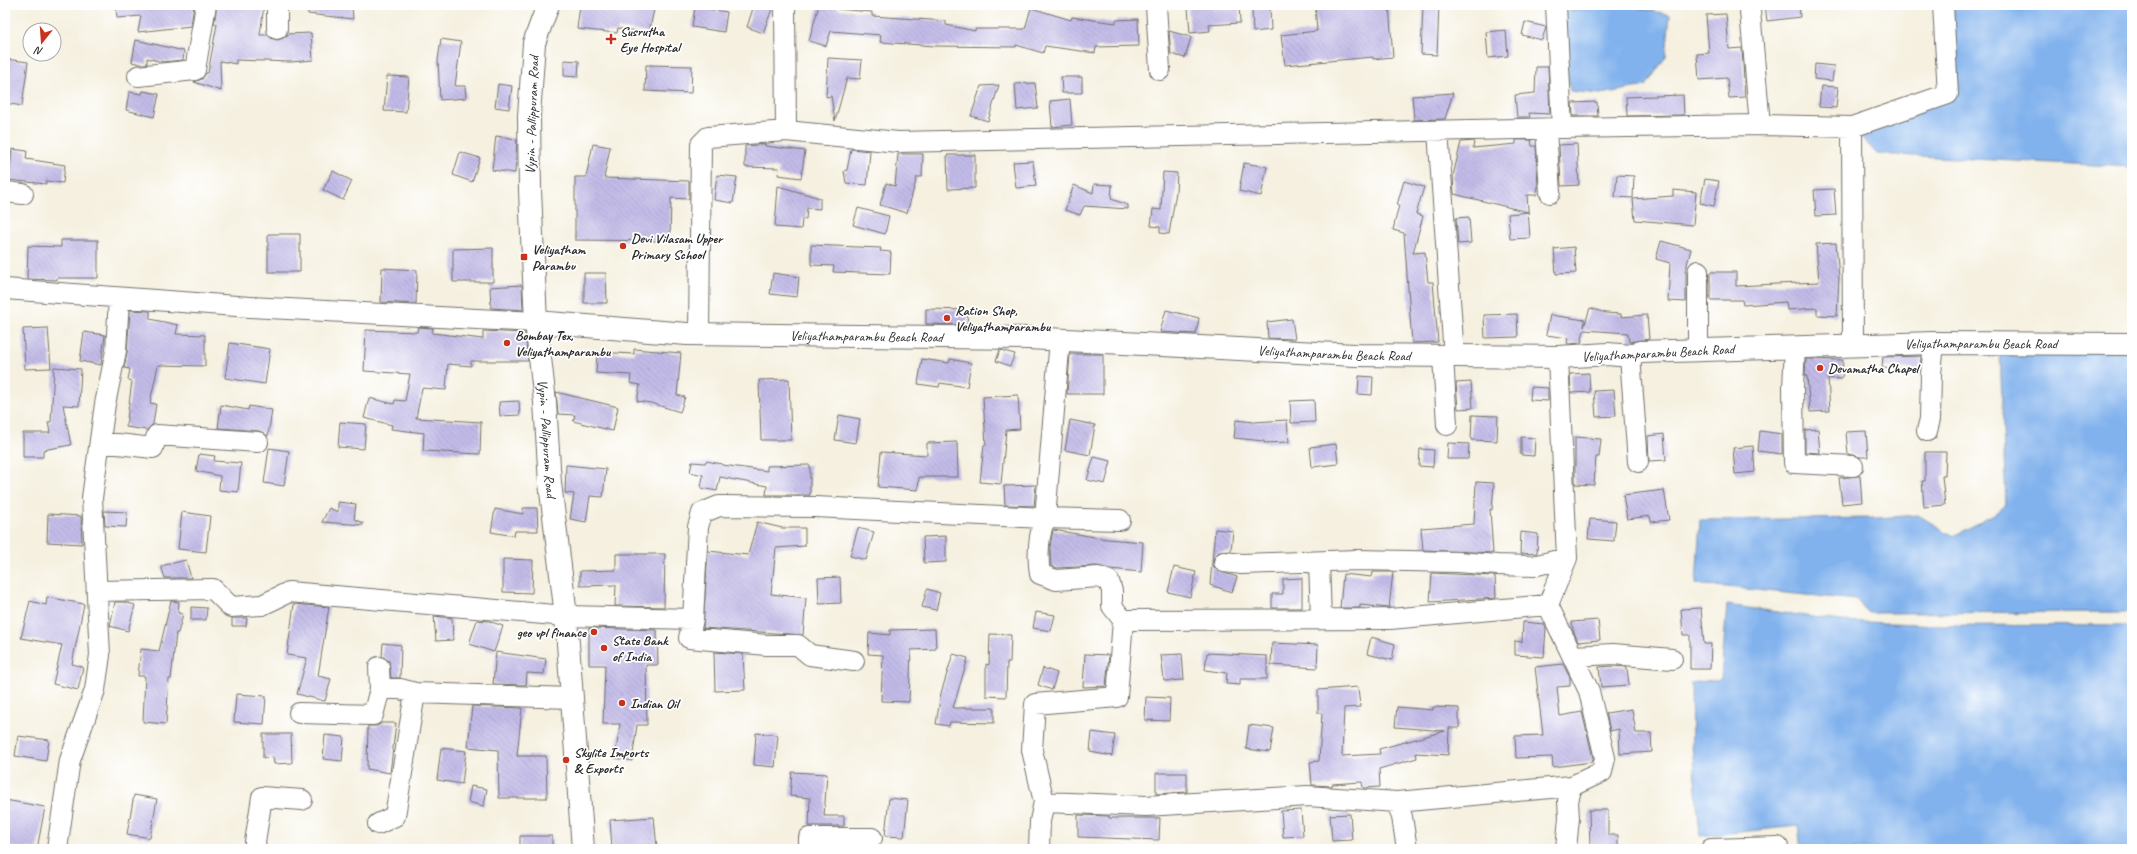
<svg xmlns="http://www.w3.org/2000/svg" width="2137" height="854" viewBox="0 0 2137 854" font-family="Caveat,sans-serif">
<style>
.water{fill:#82b2ed;stroke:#566e8c}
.building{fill:url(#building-back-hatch)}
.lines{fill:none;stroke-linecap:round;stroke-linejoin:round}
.minor-casing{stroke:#72706a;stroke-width:22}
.major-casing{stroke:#72706a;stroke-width:24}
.minor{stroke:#fff;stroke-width:20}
.major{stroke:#fff;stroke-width:22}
.poi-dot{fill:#c8321e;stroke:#fff;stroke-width:1.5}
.labels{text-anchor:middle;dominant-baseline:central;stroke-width:3.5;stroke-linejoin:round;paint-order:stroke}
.poi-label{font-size:14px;font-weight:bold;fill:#2b2b2b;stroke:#fff;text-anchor:start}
.street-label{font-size:14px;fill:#2b2b2b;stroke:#fff}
</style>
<defs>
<pattern id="building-back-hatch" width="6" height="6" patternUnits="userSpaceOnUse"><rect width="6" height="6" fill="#c2bbe8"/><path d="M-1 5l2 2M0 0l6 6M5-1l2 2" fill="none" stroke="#a7a1c7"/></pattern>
</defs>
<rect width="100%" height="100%" fill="#fff"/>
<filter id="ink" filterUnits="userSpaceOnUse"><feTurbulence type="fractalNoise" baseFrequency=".025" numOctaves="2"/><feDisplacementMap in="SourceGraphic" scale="8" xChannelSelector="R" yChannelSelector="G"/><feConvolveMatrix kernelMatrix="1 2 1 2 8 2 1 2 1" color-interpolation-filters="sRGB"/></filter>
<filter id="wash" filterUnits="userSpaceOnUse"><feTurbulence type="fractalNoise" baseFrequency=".012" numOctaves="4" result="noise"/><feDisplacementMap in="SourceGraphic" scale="16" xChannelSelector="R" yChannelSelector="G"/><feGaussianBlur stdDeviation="0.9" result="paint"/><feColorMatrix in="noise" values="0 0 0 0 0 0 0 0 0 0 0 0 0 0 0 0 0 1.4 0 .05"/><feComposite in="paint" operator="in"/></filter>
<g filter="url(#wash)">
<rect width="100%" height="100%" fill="#f5f0df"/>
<path class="water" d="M1627,5L1670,15L1666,56L1646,86L1600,94L1570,91L1557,17L1569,11Z
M1943,5H2132V167L1877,154L1852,127L1948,94Z
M2000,351H2132V612L1869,613L1856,600L1696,584L1700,520L1879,518L1918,515L1953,536L1994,515L2006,505Z
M1727,605L1841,621L1941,625L2132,626V849H1801L1798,826L1700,836L1692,745L1691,683L1721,679Z"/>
<g id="blocks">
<path class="building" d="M116,5H194L191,26L138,32L141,16L117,18Z
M217,5H264L260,35H268L277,40L288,36L287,34L311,33L313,60L291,62L236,60V64L220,61L221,91L194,82L202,79L206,73H208L217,24H214Z
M308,5H352L353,19L308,14Z
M580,5H655L649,33L618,28L617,33L577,29Z
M754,5H762L772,9L763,33L747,27Z
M819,5H838L837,9L872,12V16L946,21V25L975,31V29H1025L1031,8L1071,20L1072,17L1116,23V20L1138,19L1139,46L1096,47L1095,53L1045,46L1043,53L1016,45V47L935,46L880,42L881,35L831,31L826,46L809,41Z
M1211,5H1239L1240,23L1209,25L1210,31L1190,33L1188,7Z
M1315,5H1389L1393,57L1373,59V57L1285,65L1281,35L1317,31Z
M1423,5H1439L1437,55L1421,54Z
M1765,5H1799L1800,17L1767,21Z
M695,7L727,12L724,32L692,27Z
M1270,8L1271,30L1253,32L1252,10Z
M1726,14L1729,49L1742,48L1745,97L1729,98L1727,78L1699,80L1697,54L1709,53L1706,15Z
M1525,22L1546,27L1542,40L1522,35Z
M1506,30L1508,56L1488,58L1486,32Z
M1169,31L1191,37L1185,58L1171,54Z
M441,39L461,42L455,86H465L466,98L440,100L438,60Z
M136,40L184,51L183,60L162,62L147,58V64H140L132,62Z
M828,58L862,60L860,79L847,78L835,121L831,96L826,97Z
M5,59L28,62L22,106L5,103Z
M564,60L579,61L578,77L564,76Z
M1815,64L1834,66L1832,81L1814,79Z
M646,65L692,66L691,93L645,91Z
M1536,67H1548L1550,114L1529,113L1530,117H1517L1515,95L1535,93Z
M387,76L409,77L406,112L384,111Z
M1061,77H1082V93H1062Z
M1035,83L1038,108L1017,110L1015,84Z
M498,84L512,86L509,109L495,107Z
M999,85L988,121L971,116L981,86Z
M1821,86L1838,87L1836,108L1819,107Z
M143,91L159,94L154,117L126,110L129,92L142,94Z
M1453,93L1445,119L1414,120L1412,96Z
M1683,95L1684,115L1627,116L1626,97Z
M1070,99L1072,125L1052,127L1050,101Z
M1597,102L1598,116H1573L1572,103Z
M496,136L517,139L515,173L492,170Z
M1516,140H1531L1532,146H1536L1538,187L1536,195H1527L1530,238L1510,239L1508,214L1528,212L1454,194L1453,176L1461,142L1474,141L1473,148L1516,144Z
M593,144L610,147L604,178L689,181V199L671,198L670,241L575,240V177H586Z
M765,144V146L805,151L801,178L778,175L779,168L745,167V146Z
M1577,144L1579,185L1561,186L1559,145Z
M12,149L27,151L26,159L65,165L63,183L46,181V184L9,180Z
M851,149L870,151L867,185L846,183L844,171L847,170Z
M460,152L480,158L472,182L453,175Z
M898,154H923L922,177H917L907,213L880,205L886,183L895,186Z
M947,155H975V188L948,189Z
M1033,161L1036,186L1016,188L1013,162Z
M1244,163L1267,167L1261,196L1239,191Z
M333,171L352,181L343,200L323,190Z
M1163,172L1177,173L1176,192L1169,234L1160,233V227L1151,226L1153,209L1161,210Z
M717,175L737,177L733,203L714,200Z
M1617,175L1634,176L1633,198L1615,197Z
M1705,179L1719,181L1714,206L1700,203Z
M1404,181L1424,187L1416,214L1423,216L1413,253L1425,252L1428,282H1433L1438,342L1412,343L1404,233L1393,230L1399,205H1397Z
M1094,184L1112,185L1111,199L1128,205V209L1084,206L1080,215L1065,210L1074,185L1093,193Z
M778,186L820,198V209L807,208L806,219H802L801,229L775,227Z
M1834,189L1836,215L1816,216L1814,190Z
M1673,190L1696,192L1693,225L1635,220L1633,199L1673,196Z
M858,208L889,216L885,234L853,225Z
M1469,217L1471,243L1458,244L1456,218Z
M268,234H300V272H268Z
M61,240H98V278H57V280L27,279L28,246L61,247Z
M1661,241L1691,249L1685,272H1686V302L1668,301L1670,263L1656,259Z
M1836,243L1839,278L1837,316L1817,315V308L1787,310L1786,302L1743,305L1742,300H1710V272H1736V286L1819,282L1816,244Z
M811,245L881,248L880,251L891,252L890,274L833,272L834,266L811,265Z
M1574,247L1576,273L1556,274L1554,249Z
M493,248V282H453V249Z
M382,268L417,270L416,304L381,302Z
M584,273H606L607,303H584Z
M773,273L799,277L797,297L770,294Z
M522,285L523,310L491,308L490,287Z
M1590,308L1606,313L1621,314V317L1647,315L1649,339L1629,342L1628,333L1584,330L1581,343L1569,344L1567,343L1568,338L1546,335L1550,315L1585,320L1584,327Z
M926,309L968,310L967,325L926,324Z
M130,310L150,311V319L178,325L176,334L205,335V366L158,365L150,403L156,404L153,424L147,430L126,427L132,381L128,380L130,369L124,368L127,352Z
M1166,310L1199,318L1196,334L1160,332Z
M1517,314L1518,337L1485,338L1484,315Z
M1292,319L1295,339L1268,338L1267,322Z
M418,327L433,328L432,333L483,339V331L525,333L528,361H471V366L448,364L446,390L422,388L416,418L481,422L480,454L423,451L424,433L391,429L392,425L364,418L369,398L394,404L395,400L405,401L410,374L364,371L366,330L417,332Z
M48,328L51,368L25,369L23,329Z
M84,332L105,335L101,365L80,361Z
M230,343L270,349L265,384L225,378Z
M634,349L681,353L677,395L685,397L680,412L651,403L637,401L640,385L630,383L631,375L596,373L597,352L634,354Z
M1000,350L1015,354L1010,366L996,361Z
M1070,354H1103V394H1067Z
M1921,356L1920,370L1882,367L1883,357Z
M922,359L949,363L950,359L971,363L967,387L940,383L939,387L918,384Z
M1806,359L1843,360L1842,379L1828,378L1830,411L1810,412L1807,376H1805Z
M54,367L81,369L79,406L63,405L71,445L43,450V457H23V433H50L48,422H51Z
M1589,373L1590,392L1571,393L1570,374Z
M1359,376L1373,377L1372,395L1358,394Z
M789,379L791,440H761L759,380Z
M1471,382L1473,408L1458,409L1456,383Z
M1531,387L1548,388V401L1530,400Z
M1614,390L1616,416L1596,417L1594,391Z
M556,392L618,407L613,431L573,421L575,415L558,414Z
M1018,395L1020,429L1006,430L1001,484L980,482L984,445H986L983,397Z
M1314,400L1315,422L1291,423L1290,401Z
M519,401L520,415L500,416L499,402Z
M221,405L248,410L249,406L272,410L268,436L259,431L218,428Z
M839,415L860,419L856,443L835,440Z
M1472,415L1498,416L1497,441L1471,440Z
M1070,420L1095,425L1090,455L1065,450Z
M1236,420L1254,422L1287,420L1289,442L1264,443V441L1234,438Z
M340,422L366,424L364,449L338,447Z
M1818,429L1820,453L1805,452V430Z
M1760,431L1782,434V454L1758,451Z
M1866,431L1868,457H1860L1848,454L1846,432Z
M1664,434L1666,460L1649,461L1648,436Z
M1521,437L1535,438L1534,456L1521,455Z
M1575,437L1601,439L1599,457H1596L1594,485L1575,484Z
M957,442L958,477H919L918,490L878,487L881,452L927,455V443Z
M1448,443L1469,444L1468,459H1447Z
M1336,444L1338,464L1312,467L1310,447Z
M1753,446L1755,472L1735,474L1733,448Z
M269,448L289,451L284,486L264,483Z
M1420,449L1434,450L1433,467L1419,466Z
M1925,452H1946L1945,476H1942L1945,505L1924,507L1922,481H1925Z
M199,454L215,456L214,461L241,463L238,492L219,490L220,476L196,471Z
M1094,457L1111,461L1105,484L1087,480Z
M706,461L722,464V465L767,471V466L810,465V495H766L767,486L720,477L717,491L701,488L703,475L690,472L692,462L705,463Z
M566,465L606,469L603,497L590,496L586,522L570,519L574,494L565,493Z
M1858,476H1860L1862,502L1842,504L1839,478Z
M1476,482L1494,483L1492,510L1490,509L1493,553L1423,550L1421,528L1474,524Z
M1036,485L1034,506L1005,505L1004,486Z
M1664,490L1669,520L1651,522L1650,516L1627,519L1623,495Z
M338,502L356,504L354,519L363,523V525L322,522L329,508L338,512Z
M523,508H537L538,531H515L514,536L491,532L495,509L523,514Z
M104,511L127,512L126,527L105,526Z
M182,512L210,516L206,552L178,549Z
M48,514L81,516L82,544L47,542Z
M1590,519L1616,521L1614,541L1588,539Z
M757,522L782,528H805V546L776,548L771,594L806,598L803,635L703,628L708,551L748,555Z
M858,528L874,532L866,560L850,556Z
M1215,529L1233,531L1231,551L1219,552L1215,556L1213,561L1214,567L1218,571L1237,577L1232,592L1210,585Z
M1053,530L1107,539L1143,542L1141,572L1110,569L1097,566L1057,568L1051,566L1050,547Z
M1521,532L1538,534L1537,553L1520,554Z
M946,536V562L924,563L923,537Z
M616,554H665L664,607L615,606L616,585L580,586V571L616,570Z
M503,559L533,560L532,593L503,592Z
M186,560L191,578H165L161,566Z
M1174,567L1196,572L1190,597L1168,592Z
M1373,572H1393L1389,608L1360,605V608H1340L1343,574L1372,577Z
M1432,573L1495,576L1496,598L1430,602Z
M840,577L841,603L819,604L818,578Z
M1302,578V608H1272V594H1283V579Z
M927,589L940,593L936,610L922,607Z
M47,597L84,604L72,664L83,667L78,690L53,684L62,645L21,638L30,601L46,605Z
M171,601L179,602L178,613L183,614L178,633H176L171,679H169L166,724L143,722L145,676H138L141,649L159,651Z
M115,602H124L135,605L128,631L110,626Z
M294,604L329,607L318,676L331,679L325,701L297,694L307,658L287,655Z
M191,607L207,608L206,620H191Z
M1701,608L1704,644H1711L1710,669H1690V635H1683L1681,609Z
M1036,612L1055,615L1051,631L1033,628Z
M434,616L452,618L453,640L436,641Z
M232,618H247L246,626H232Z
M477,620L489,621L503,626L494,652L469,644Z
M1598,620L1600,640L1578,642L1573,630L1572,622Z
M1523,622L1544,624L1546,628L1544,657L1515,655V641L1522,642Z
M589,628L657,630L658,665H646L647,725H637L632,761L615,758L620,724H603L605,665H589Z
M935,629L936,649L911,650L909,702L881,701L883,655L868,654L869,633L890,635V630Z
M990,634L1011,635L1010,662H1007L1006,697L986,696V664L989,665Z
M1371,637L1395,644L1392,660L1367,654Z
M383,643L401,645L400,678H391L389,661L382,656Z
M1272,643L1318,645L1317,668L1271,665Z
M496,652L546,659L544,674L527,673L526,685L493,684Z
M714,652L743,654L745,690L715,691Z
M1207,653L1267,656V679H1240V685L1226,684L1227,673L1205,670Z
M953,654L968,658L953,708H994V723L950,722L949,726L936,724L941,693Z
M1085,654L1109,655L1106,686L1083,687Z
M1182,654L1184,680L1164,681L1161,655Z
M1563,664L1570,678V686L1557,687L1560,716L1582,712L1593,758L1592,762L1553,767L1552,757L1516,758L1515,736L1543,735L1535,667Z
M1613,666L1627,667L1629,685L1601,687L1599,667Z
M1043,668L1057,673L1052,690L1038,685Z
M1358,687L1360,707L1344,708L1342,756L1380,754L1379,749L1445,731L1395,727L1397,707L1433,710V707L1459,708V728H1449L1448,755L1416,753L1417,758L1379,769L1380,787L1363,788L1362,782L1332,784V786L1312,785L1310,762L1319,761L1322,713H1318V690Z
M236,694L266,696L264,724L234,722Z
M1146,697L1170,698L1169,721L1145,720Z
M472,706L522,708L517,756H546L547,798H499L498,750L468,747Z
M1632,709L1636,733H1651L1652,752L1620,754L1619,729L1610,731L1606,713Z
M382,723H396L390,773L367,769L368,726H377Z
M1249,725L1274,728L1270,752L1246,749Z
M1092,732L1115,735L1112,756L1090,752Z
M756,733L778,735L775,767L754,765Z
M263,734H291L292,763L274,764L273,757L263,758Z
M325,735L344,737L342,761L323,759Z
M18,736L49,740L46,761L15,756Z
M441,748L466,751L462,784L437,780Z
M792,772L827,774L824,816H844V826H809L810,798L790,796Z
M1156,773H1187V792L1156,794Z
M471,786L487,789L484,806L468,802Z
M134,795L157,799L150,838L127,834Z
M889,798L908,800L904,837L885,836Z
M5,800L45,807L37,849L5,847Z
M1301,810L1303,836L1283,837L1281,811Z
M1589,810H1608V835H1618V848H1590Z
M1350,814L1352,840L1332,841L1330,815Z
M1078,815L1109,816V818H1160L1159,840L1078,837Z
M654,817L657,849H612L610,820Z
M520,836H552V849H520Z"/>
</g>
</g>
<g filter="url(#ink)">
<use href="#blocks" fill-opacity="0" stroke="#72706a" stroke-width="1"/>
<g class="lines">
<defs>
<path id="minor" d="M277,5V29
M785,5L786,131
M1156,5L1160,70
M1556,5L1562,128
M1750,11L1760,125
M138,76L195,70L206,5
M1852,127L1853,345
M1546,129L1550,193
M1438,131L1454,356
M5,192L23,194
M1698,271V350
M5,289L250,307L536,322
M699,334L701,144L708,137L786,131L898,142L1562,128L1760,125L1852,127L1948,94L1943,5
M1795,347L1793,387L1794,463L1853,466
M1443,356L1447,425
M1630,356L1638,462
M1558,357L1567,558L1548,605L1589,691L1605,758L1602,772L1572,786L1568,801L1569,818L1566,849
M1927,431L1930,419L1931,374L1934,343
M100,442L153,448L157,435L258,442
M1224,562L1242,564L1357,560L1458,562L1497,565L1533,566L1567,558
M1319,562L1321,619
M97,591L213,589L231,607L262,605L289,592L566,616L693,619L689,638L767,645H798L810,655L854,661
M693,619L698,527L702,513L719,506L815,507L1045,518L1120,520
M1123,620L1390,619L1548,605
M1573,656L1613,654L1672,659
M379,667L380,689H400L415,693
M299,713L373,715L380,689
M1044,802L1146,806L1307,796L1397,802L1572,786
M1397,802L1402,817L1407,849
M378,824L395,816L415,693L571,698
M57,849L70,760L95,690L100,655L92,498L105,404L116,351L119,298
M256,849L255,842L262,797L302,800
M809,849V838H872
M1039,849L1040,821L1044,802L1032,750L1035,704L1117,697L1123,620L1112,606V591L1109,581L1098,577L1056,580L1040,574C1037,554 1038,537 1045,518L1060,339
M1711,849L1778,847"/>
<g id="major">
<path id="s1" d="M548,5L534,43L529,116L530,191L536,322L545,402L550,483L566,616L583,849"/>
<path id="s2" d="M536,322L687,334L1028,338L1355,355L1558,357L1608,354L1630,356L1640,352L1934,343L2132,344"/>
</g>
</defs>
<use href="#minor" class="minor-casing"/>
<use href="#major" class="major-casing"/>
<use href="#minor" class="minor"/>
<use href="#major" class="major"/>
</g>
</g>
<g class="poi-dot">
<path d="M609 33h4v4h4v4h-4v4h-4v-4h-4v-4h4z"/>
<circle cx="623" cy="246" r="4"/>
<rect x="520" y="253" width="8" height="8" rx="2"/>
<circle cx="947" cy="318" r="4"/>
<circle cx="507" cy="343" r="4"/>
<circle cx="1820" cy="368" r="4"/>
<circle cx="594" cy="632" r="4"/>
<circle cx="604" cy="648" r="4"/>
<circle cx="622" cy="703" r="4"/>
<circle cx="566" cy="760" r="4"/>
</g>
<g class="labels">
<g class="poi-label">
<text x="620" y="31">Susrutha<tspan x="620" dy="16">Eye Hospital</tspan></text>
<text x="631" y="238">Devi Vilasam Upper<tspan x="631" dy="16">Primary School</tspan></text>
<text x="532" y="249">Veliyatham<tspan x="532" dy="16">Parambu</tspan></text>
<text x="955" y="310">Ration Shop,<tspan x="955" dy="16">Veliyathamparambu</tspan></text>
<text x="515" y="335">Bombay Tex,<tspan x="515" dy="16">Veliyathamparambu</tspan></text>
<text x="1828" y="368">Devamatha Chapel</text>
<text x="586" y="632" text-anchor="end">geo vpl finance</text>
<text x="612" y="640">State Bank<tspan x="612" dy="16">of India</tspan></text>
<text x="630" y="703">Indian Oil</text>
<text x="574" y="752">Skylite Imports<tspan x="574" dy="16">&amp; Exports</tspan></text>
</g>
<g class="street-label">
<text transform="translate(532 115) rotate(-88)">Vypin - Pallippuram Road</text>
<text stroke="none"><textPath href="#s2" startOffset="331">Veliyathamparambu Beach Road</textPath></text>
<text stroke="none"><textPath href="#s2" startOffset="1447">Veliyathamparambu Beach Road</textPath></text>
<text stroke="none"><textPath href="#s2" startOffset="799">Veliyathamparambu Beach Road</textPath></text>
<text transform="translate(1658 353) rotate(-3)">Veliyathamparambu Beach Road</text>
<text stroke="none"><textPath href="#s1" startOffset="437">Vypin - Pallippuram Road</textPath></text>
</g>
</g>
<rect width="2137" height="854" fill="none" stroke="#fff" stroke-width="20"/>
<g transform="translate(42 42) rotate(197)"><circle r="19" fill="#ffffff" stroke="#aaaaaa"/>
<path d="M0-3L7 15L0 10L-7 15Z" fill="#c8321e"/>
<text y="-6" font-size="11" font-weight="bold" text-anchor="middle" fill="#2b2b2b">N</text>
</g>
</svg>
